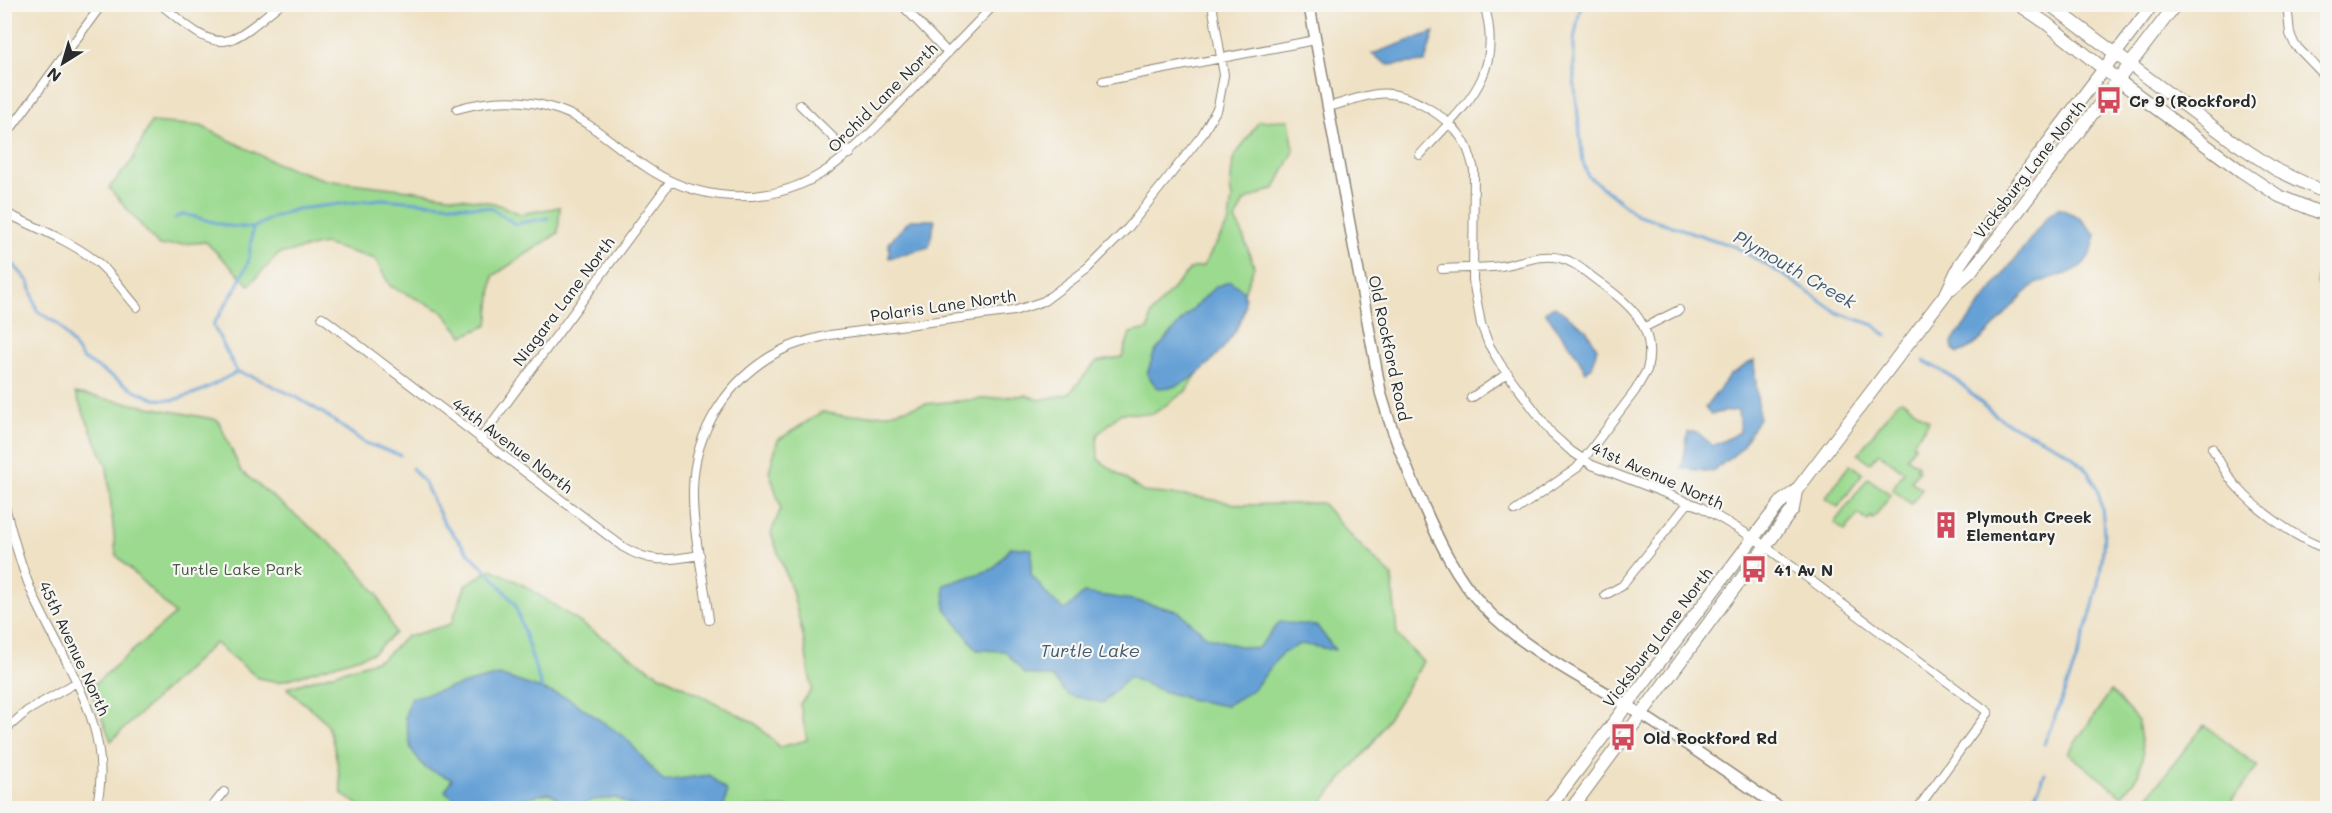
<svg xmlns="http://www.w3.org/2000/svg" width="2332" height="813" viewBox="0 0 2332 813" font-family="Mali,sans-serif">
<style>
.green{fill:#9cda90;stroke:#64825e;stroke-width:1.5}
.water{fill:#66a1d6;stroke:#486680;stroke-width:1.5}
.lines{fill:none;stroke-linecap:round;stroke-linejoin:round}
.stream{stroke:#66a1d6;stroke-width:3}
.minor-casing{stroke:#8d8678;stroke-width:10}
.tertiary-casing{stroke:#8d8678;stroke-width:13}
.secondary-casing{stroke:#8d8678;stroke-width:14}
.minor{stroke:#fff;stroke-width:8}
.tertiary{stroke:#fff;stroke-width:10}
.secondary{stroke:#fff;stroke-width:12}
.labels{text-anchor:middle;dominant-baseline:central;stroke-width:4.5;stroke-linejoin:round;paint-order:stroke}
.street-label{font-size:16px;fill:#2b2b2b;stroke:#f6f6f2}
.poi-label{font-size:16px;font-weight:bold;fill:#2b2b2b;stroke:#f6f6f2;text-anchor:start}
.park-label{font-size:16px;fill:#475744;stroke:#f6f6f2}
.water-label{font-size:18px;font-style:italic;fill:#435a6f;stroke:#f6f6f2}
</style>
<rect width="100%" height="100%" fill="#f6f6f2"/>
<filter id="ink" filterUnits="userSpaceOnUse"><feTurbulence type="fractalNoise" baseFrequency=".0167" numOctaves="2"/><feDisplacementMap in="SourceGraphic" scale="12" xChannelSelector="R" yChannelSelector="G"/><feConvolveMatrix kernelMatrix="1 2 1 2 8 2 1 2 1" color-interpolation-filters="sRGB"/></filter>
<filter id="wash" filterUnits="userSpaceOnUse"><feTurbulence type="fractalNoise" baseFrequency=".008" numOctaves="4" result="noise"/><feDisplacementMap in="SourceGraphic" scale="24" xChannelSelector="R" yChannelSelector="G"/><feGaussianBlur stdDeviation="1.35" result="paint"/><feColorMatrix in="noise" values="0 0 0 0 0 0 0 0 0 0 0 0 0 0 0 0 0 1.4 0 .05"/><feComposite in="paint" operator="in"/></filter>
<g filter="url(#wash)">
<rect width="100%" height="100%" fill="#efe1c4"/>
<path class="green" d="M1289,120L1294,151L1275,188L1244,201L1235,220L1241,230L1254,266L1235,317L1186,391L1153,414L1121,413L1097,435L1098,459L1143,492L1197,497L1243,505L1322,503L1353,538L1392,576L1397,635L1423,662L1373,743L1317,808H363L342,794C340,779 334,733 325,722C315,709 298,701 287,688L382,659L406,637L451,624L466,584L492,569L525,586L653,671L755,723L780,747L807,740L800,704L812,690L803,635L792,591L771,533L781,508L769,471L778,440L822,412L845,416L886,414L925,404L1026,395L1039,400L1069,394L1096,362L1122,357L1130,333L1149,329L1151,314L1190,269L1203,266L1229,222L1232,197L1230,189L1233,159L1259,121Z
M151,122L201,126L278,164L326,180L409,190L494,203L521,214L560,207L558,233L493,276L488,325L463,336L442,311L390,286L375,259L324,244L279,254L249,285L206,242L159,246L109,188L132,161Z
M75,393L218,420L241,471L347,557L377,594L395,633L373,653L279,682L258,678L215,643L111,741L90,688L175,614L116,555L107,467Z
M1902,400L1929,421L1913,443L1915,446L1907,457L1918,465L1916,468L1919,470L1911,481L1922,489L1911,504L1892,489L1904,472L1879,453L1870,463L1858,454L1897,402Z
M1850,464L1863,473L1838,507L1825,498Z
M1868,478L1891,495L1873,519L1871,517L1868,521L1858,514L1845,531L1834,523Z
M2111,691L2138,721L2143,754L2138,775L2122,796L2068,753Z
M2204,725L2258,767L2226,808H2148L2142,804Z"/>
<path class="water" d="M1434,32L1425,62L1388,65L1372,54Z
M2058,208L2079,217L2096,235C2093,246 2091,257 2082,265C2071,276 2048,276 2035,285C2009,303 1988,344 1958,353L1953,349L1952,343L1957,335L2048,216Z
M910,220H935L929,247L889,258V242Z
M2327,252V296L2317,283C2319,269 2317,262 2327,252Z
M1230,281L1244,291C1244,297 1246,304 1244,310C1238,336 1202,377 1176,386C1171,388 1163,387 1157,388L1147,374L1154,353L1185,317L1214,288Z
M1554,306L1586,329L1597,348L1592,367L1586,372L1576,354L1545,312Z
M1754,360L1759,418L1740,450L1712,472L1682,468L1688,432H1697L1713,446L1740,432L1738,410L1710,414L1705,408L1730,375Z
M1011,547L1032,549L1031,574L1049,597L1065,610L1084,593L1133,600L1178,611L1206,636L1235,645L1257,649L1280,622L1317,626L1335,650L1300,644L1281,654L1254,689L1226,706L1193,700L1162,691L1129,677L1103,703L1068,695L1052,677L1025,674L1005,651L977,650L945,608L944,585L993,569Z
M499,675L568,698L626,738L663,781L709,775L727,791L724,808H636L616,798L594,800L574,808L549,793L517,800L515,808H465L445,791L452,779L425,768L411,749L405,717L410,698Z"/>
<g class="lines">
<path class="stream" d="M1581,4L1574,40V79L1583,162L1588,176L1636,214L1736,247L1788,278L1838,313L1874,325L1886,336
M175,218L184,214L228,226L253,228
M4,254L29,282L37,311L58,324L83,359L136,391L155,399L174,400L201,391L237,372L254,377L296,397L323,413L365,443L400,455
M1924,361C1935,367 1946,373 1956,380C1970,391 1982,405 1997,416C2023,435 2061,441 2083,466C2138,527 2069,679 2044,744
M237,372L213,325L236,288L248,263L253,228L273,217L297,209L382,199L491,208L515,224L548,218
M412,468L424,482L444,523L468,552L493,577L515,604L542,689
M2027,808L2032,802L2045,774"/>
</g>
</g>
<g filter="url(#ink)">
<g class="lines">
<defs>
<path id="minor" d="M160,4C178,17 205,47 229,40C245,35 266,15 280,4
M901,4L948,53
M2287,4L2290,34L2295,45L2328,79
M1103,81L1315,40
M800,105L850,154
M1328,107C1344,103 1360,96 1377,94C1406,90 1448,116 1463,140C1469,149 1471,159 1474,170L1473,280L1481,324L1489,345L1501,365L1552,434L1571,451L1592,465L1701,507L1754,538L1988,712L1918,808
M457,109C491,99 525,98 559,110C591,121 616,147 643,165C694,201 764,208 819,175C849,157 872,131 897,106C929,72 962,38 995,4
M4,138L102,4
M1420,155C1462,107 1506,78 1484,4
M4,212C34,227 66,239 92,258C110,271 123,291 137,307
M1442,269C1461,267 1482,269 1501,266C1521,263 1540,253 1560,258C1574,261 1584,271 1595,279C1628,303 1658,325 1647,370L1635,391L1577,468L1515,511
M322,317L623,547C651,564 669,560 700,555
M1645,327L1679,310
M1471,398L1508,373
M480,439L670,182
M2212,448C2220,461 2226,476 2238,488C2259,511 2297,540 2328,549
M4,503C12,532 19,562 31,590C61,660 117,728 96,808
M1605,595L1622,586L1689,502
M709,620C704,577 692,532 693,489C694,430 730,376 782,350C797,342 814,339 830,335L1014,311L1044,301L1087,269L1128,228L1202,135L1218,107L1224,75L1212,4
M4,731L27,711L77,682
M211,808L224,792"/>
<path id="tertiary" d="M1309,4L1381,394C1392,432 1406,468 1423,505C1439,541 1455,576 1483,606C1522,648 1577,675 1625,704C1678,737 1729,774 1780,808"/>
<path id="secondary" d="M2018,4L2046,23L2119,81L2241,171L2279,196L2328,216
M2049,4L2231,140L2275,169L2328,194
M1952,288L1970,272L2000,235L2176,4
M1549,808L1767,520L1782,501L1796,491L1947,292L1960,264L2013,189L2153,4
M1572,808L1793,509L1796,491"/>
</defs>
<use href="#minor" class="minor-casing"/>
<use href="#tertiary" class="tertiary-casing"/>
<use href="#secondary" class="secondary-casing"/>
<use href="#minor" class="minor"/>
<use href="#tertiary" class="tertiary"/>
<use href="#secondary" class="secondary"/>
</g>
</g>
<defs>
<symbol id="bus-bare" viewBox="-9 -9 18 18"><path d="M-5-6H5V4H4V6H2V4H-2V6H-4V4H-5ZM-3.5-4V0h7V-4ZM-3.5 1.2v1.5H-2V1.2ZM2 1.2v1.5H3.5V1.2Z" fill="#d1495b" stroke="#f6f6f2" stroke-width="2.5" paint-order="stroke"/></symbol>
<symbol id="building-bare" viewBox="-9 -9 18 18"><path d="M-4-6H4V6H1V3H-1V6H-4ZM-2.5-4.3h1.7v1.8h-1.7ZM.8-4.3h1.7v1.8H.8ZM-2.5-1h1.7V.8h-1.7ZM.8-1h1.7V.8H.8Z" fill="#d1495b" stroke="#f6f6f2" stroke-width="2.5" paint-order="stroke"/></symbol>
</defs>
<g fill-rule="evenodd">
<use href="#bus-bare" x="2090" y="81" width="38" height="38"/>
<use href="#building-bare" x="1927" y="506" width="38" height="38"/>
<use href="#bus-bare" x="1735" y="550" width="38" height="38"/>
<use href="#bus-bare" x="1604" y="718" width="38" height="38"/>
</g>
<g class="labels">
<g class="street-label">
<text transform="translate(882 97) rotate(-45)">Orchid Lane North</text>
<text transform="translate(2029 169) rotate(-52)">Vicksburg Lane North</text>
<text transform="translate(563 301) rotate(-53)">Niagara Lane North</text>
<text transform="translate(943 305) rotate(-8)">Polaris Lane North</text>
<text transform="translate(1390 348) rotate(78)">Old Rockford Road</text>
<text transform="translate(513 445) rotate(37)">44th Avenue North</text>
<text transform="translate(1658 475) rotate(24)">41st Avenue North</text>
<text transform="translate(1657 637) rotate(-53)">Vicksburg Lane North</text>
<text transform="translate(75 648) rotate(65)">45th Avenue North</text>
</g>
<g class="poi-label">
<text x="2129" y="100">Cr 9 (Rockford)</text>
<text x="1966" y="516">Plymouth Creek<tspan x="1966" dy="18">Elementary</tspan></text>
<text x="1774" y="569">41 Av N</text>
<text x="1643" y="737">Old Rockford Rd</text>
</g>
<g class="park-label">
<text x="237" y="568">Turtle Lake Park</text>
</g>
<g class="water-label">
<text transform="translate(1795 269) rotate(30)">Plymouth Creek</text>
<text x="1090" y="650">Turtle Lake</text>
</g>
</g>
<rect width="2332" height="813" fill="none" stroke="#f6f6f2" stroke-width="24"/>
<g transform="translate(63 63) rotate(217)" stroke="#f6f6f2" stroke-width="4.5" paint-order="stroke">
<path d="M0-4.5L10 22L0 15L-10 22Z" fill="#2b2b2b"/>
<text y="-9" font-size="16" font-weight="bold" text-anchor="middle" fill="#2b2b2b">N</text>
</g>
</svg>
